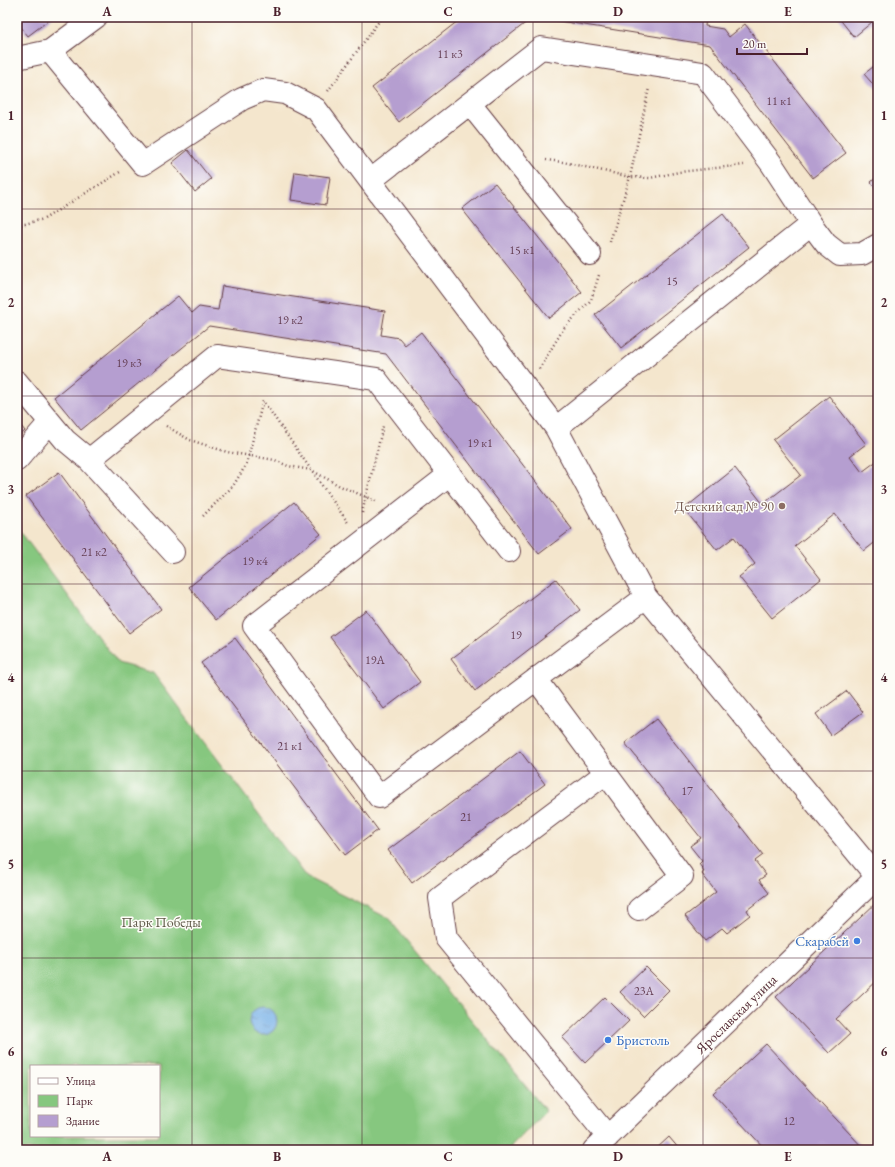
<svg xmlns="http://www.w3.org/2000/svg" width="895" height="1167" viewBox="0 0 895 1167" font-family="'EB Garamond',serif">
<style>
.green{fill:#86c77f;stroke:#687355;fill-rule:evenodd}
.water{fill:url(#water-ripples);stroke:#60688a}
.building{fill:#b59ed0}
.lines{fill:none;stroke-linecap:round;stroke-linejoin:round}
.minor-casing{stroke:#643d43;stroke-width:24}
.path{stroke:#643d43;stroke-width:2.5;stroke-dasharray:1 3;stroke-linecap:butt}
.minor{stroke:#fff;stroke-width:22}
.grid{fill:none;stroke:#4a1f2b;stroke-width:1;stroke-opacity:0.55}
.education-dot{fill:#8d6e63;stroke:#fdfcf7;stroke-width:1.5}
.shop-dot{fill:#3f7fe0;stroke:#fdfcf7;stroke-width:1.5}
.labels{text-anchor:middle;dominant-baseline:central;stroke-width:3;stroke-linejoin:round;paint-order:stroke}
.number-label{font-size:12px;fill:#653f54}
.education-label{font-size:14px;fill:#785e54;stroke:#fdfcf7;text-anchor:end}
.park-label{font-size:14px;fill:#5f5a48;stroke:#fdfcf7}
.shop-label{font-size:14px;fill:#366cbe;stroke:#fdfcf7;text-anchor:end}
.street-label{font-size:14px;fill:#4a1f2b;stroke:#fdfcf7}
.neatline{fill:none;stroke:#4a1f2b;stroke-width:1.5}
.grid-label{font-size:13px;text-anchor:middle;font-weight:bold;fill:#4a1f2b}
</style>
<defs>
<pattern id="water-ripples" width="26" height="14" patternUnits="userSpaceOnUse"><rect width="26" height="14" fill="#77b1e8"/><path d="M2 4q2-2 4 0t4 0M15 11q2-2 4 0t4 0" fill="none" stroke="#648fbc"/></pattern>
</defs>
<rect width="100%" height="100%" fill="#fdfcf7"/>
<filter id="ink" filterUnits="userSpaceOnUse"><feTurbulence type="fractalNoise" baseFrequency=".025" numOctaves="2"/><feDisplacementMap in="SourceGraphic" scale="8" xChannelSelector="R" yChannelSelector="G"/><feConvolveMatrix kernelMatrix="1 2 1 2 8 2 1 2 1" color-interpolation-filters="sRGB"/></filter>
<filter id="wash" filterUnits="userSpaceOnUse"><feTurbulence type="fractalNoise" baseFrequency=".012" numOctaves="4" result="noise"/><feDisplacementMap in="SourceGraphic" scale="16" xChannelSelector="R" yChannelSelector="G"/><feGaussianBlur stdDeviation="0.9" result="paint"/><feColorMatrix in="noise" values="0 0 0 0 0 0 0 0 0 0 0 0 0 0 0 0 0 1.4 0 .05"/><feComposite in="paint" operator="in"/></filter>
<g filter="url(#wash)">
<rect width="100%" height="100%" fill="#f4e6cd"/>
<path class="green" d="M17,527L118,663L153,673L306,877L388,918L546,1111L508,1150H21L17,1144ZM31,1066H159V1136H31Z"/>
<path class="water" d="M249 1021a14 14 0 1 1 28 0a14 14 0 1 1-28 0Z"/>
<g id="blocks">
<path class="building" d="M17,17H53L28,36L17,22Z
M463,17H533L399,122L372,88Z
M534,17H706L705,26L723,29L729,37L745,24L846,153L813,178L710,45Z
M838,17H878L854,37Z
M878,63V90L864,74Z
M188,150L211,179L195,192L172,163Z
M295,172L330,177L326,205L291,200Z
M878,176V190L871,182Z
M495,183L582,292L549,318L462,209Z
M723,214L749,247L621,348L595,315Z
M222,286L385,311L381,335L399,338L405,345L421,332L572,529L539,554L386,354L209,326L81,430L54,397L178,296L192,313L199,307L218,310Z
M829,396L866,444L850,456L862,472L878,460V540L864,551L835,514L795,546L821,579L772,618L739,577L755,564L734,537L717,550L684,509L735,468L763,504L801,475L773,440Z
M17,421L25,431L17,438Z
M59,472L161,609L129,633L26,496Z
M294,502L321,534L216,620L189,587Z
M556,579L580,610L475,691L451,659Z
M366,610L420,682L384,709L330,637Z
M235,638L378,830L345,855L201,663Z
M847,691L863,712L831,735L816,714Z
M656,719L763,855L755,861L766,875L759,880L769,893L747,910L750,915L727,933L722,928L705,941L685,916L716,892L702,874L704,871L699,864L702,861L690,846L701,838L625,743Z
M520,751L545,784L412,883L388,850Z
M878,901V980L836,1019L850,1034L829,1053L776,997Z
M646,967L669,990L643,1016L620,992Z
M605,997L629,1021L585,1063L562,1038Z
M766,1044L865,1150H766L713,1093Z
M669,1137L680,1150H655Z"/>
</g>
</g>
<g filter="url(#ink)">
<use href="#blocks" fill-opacity="0" stroke="#643d43" stroke-width="1"/>
<g class="lines">
<defs>
<path id="minor" d="M50,51L143,164L242,99L263,90L285,93L316,109L556,428L646,597L877,877
M17,58L50,51L96,17
M470,104L590,254
M371,180L541,48L703,73L771,163L811,224L826,244L840,255L862,254L878,245
M17,382L65,440L89,460L173,552
M556,428L811,224
M17,460L50,422
M89,460L217,356L376,379L509,551
M450,474L254,626L379,797L646,597
M536,679L682,876L639,909
M606,773L440,898L446,938L608,1137
M594,1150L878,876"/>
</defs>
<use href="#minor" class="minor-casing"/>
<path class="path" d="M328,91L382,17
M546,160L563,162L630,177L650,178L679,172L744,165
M17,226L44,219L120,172
M610,242L630,177L649,88
M539,369L564,328L591,300L599,275
M166,426L190,440L227,452L275,460L288,466L311,470L340,486L378,502
M362,513L383,426
M203,516L233,486L246,465L263,401L349,524"/>
<use href="#minor" class="minor"/>
</g>
</g>
<path class="grid" d="M192,17V1150M362,17V1150M533,17V1150M703,17V1150M17,209H878M17,396H878M17,584H878M17,771H878M17,958H878"/>
<circle class="education-dot" cx="782" cy="506" r="4"/>
<g class="shop-dot">
<circle cx="857" cy="941" r="4"/>
<circle cx="608" cy="1040" r="4"/>
</g>
<g class="labels">
<g class="number-label">
<text x="450" y="54">11 к3</text>
<text x="779" y="101">11 к1</text>
<text x="522" y="250">15 к1</text>
<text x="672" y="281">15</text>
<text x="290" y="320">19 к2</text>
<text x="129" y="363">19 к3</text>
<text x="480" y="443">19 к1</text>
<text x="94" y="552">21 к2</text>
<text x="255" y="561">19 к4</text>
<text x="516" y="635">19</text>
<text x="375" y="660">19А</text>
<text x="290" y="746">21 к1</text>
<text x="687" y="791">17</text>
<text x="466" y="817">21</text>
<text x="644" y="991">23А</text>
<text x="789" y="1121">12</text>
</g>
<g class="education-label">
<text x="774" y="506">Детский сад № 90</text>
</g>
<g class="park-label">
<text x="161" y="922">Парк Победы</text>
</g>
<g class="shop-label">
<text x="849" y="941">Скарабей</text>
<text x="616" y="1040" text-anchor="start">Бристоль</text>
</g>
<g class="street-label">
<text transform="translate(736 1014) rotate(-44)">Ярославская улица</text>
</g>
</g>
<rect width="895" height="1167" fill="none" stroke="#fdfcf7" stroke-width="44"/>
<rect x="30" y="1065" width="130" height="72" fill="#fdfcf7" stroke="#b5a4a5"/>
<rect x="38" y="1078" width="20" height="6" fill="#ffffff" stroke="#b5a4a5"/>
<text x="66" y="1085" font-size="12" fill="#4a1f2b">Улица</text>
<rect x="38" y="1095" width="20" height="12" fill="#86c77f" stroke="#b5a4a5"/>
<text x="66" y="1105" font-size="12" fill="#4a1f2b">Парк</text>
<rect x="38" y="1115" width="20" height="12" fill="#b59ed0" stroke="#b5a4a5"/>
<text x="66" y="1125" font-size="12" fill="#4a1f2b">Здание</text>
<path d="M737 48v6h70v-6" fill="none" stroke="#4a1f2b" stroke-width="2"/>
<text x="743" y="48" font-size="12" fill="#4a1f2b" stroke="#fdfcf7" stroke-width="3" paint-order="stroke">20 m</text>
<rect x="22" y="22" width="851" height="1123" class="neatline"/>
<g class="grid-label">
<text x="107" y="16">A</text>
<text x="277" y="16">B</text>
<text x="448" y="16">C</text>
<text x="618" y="16">D</text>
<text x="788" y="16">E</text>
<text x="11" y="120">1</text>
<text x="884" y="120">1</text>
<text x="11" y="307">2</text>
<text x="884" y="307">2</text>
<text x="11" y="494">3</text>
<text x="884" y="494">3</text>
<text x="11" y="682">4</text>
<text x="884" y="682">4</text>
<text x="11" y="869">5</text>
<text x="884" y="869">5</text>
<text x="11" y="1056">6</text>
<text x="884" y="1056">6</text>
<text x="107" y="1161">A</text>
<text x="277" y="1161">B</text>
<text x="448" y="1161">C</text>
<text x="618" y="1161">D</text>
<text x="788" y="1161">E</text>
</g>
</svg>
